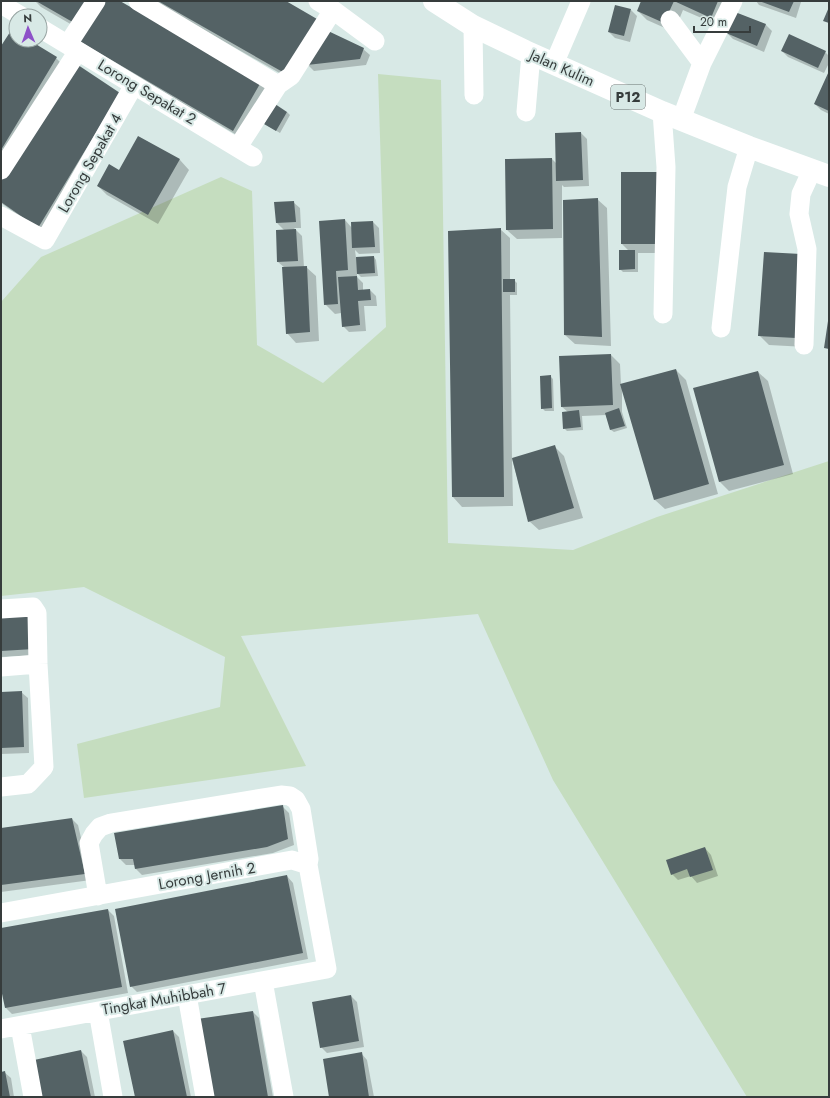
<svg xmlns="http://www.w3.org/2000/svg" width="830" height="1098" viewBox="0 0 830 1098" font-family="Jost,sans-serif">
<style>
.green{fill:#c5ddbf}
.shadow{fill:#0003}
.building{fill:#546265}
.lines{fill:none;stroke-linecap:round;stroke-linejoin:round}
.minor{stroke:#fff;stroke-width:19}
.major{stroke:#fff;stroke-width:22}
.labels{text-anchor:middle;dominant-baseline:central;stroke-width:4;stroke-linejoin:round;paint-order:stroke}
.shield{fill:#d8e9e6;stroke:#67706f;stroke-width:1}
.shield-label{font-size:14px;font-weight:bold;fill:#363c3c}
.street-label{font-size:15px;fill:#363c3c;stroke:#d8e9e6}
</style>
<rect width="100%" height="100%" fill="#d8e9e6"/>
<path class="green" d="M378,74L441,80L448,543L573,550L657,517L829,461V1097H747L553,780L478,614L241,636L306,766L84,798L77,744L220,707L225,657L84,587L1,596V302L41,257L221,177L252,191L257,345L323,383L386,327Z"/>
<path class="shadow" d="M35,1H118L260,83L267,89L240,137L87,47L86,33L41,7Z
M153,1H284L325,30L363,49L370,55L366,65L314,71L307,64L297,83Z
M642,1H732L720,26L683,10L674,32L647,20L638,11Z
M756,1H800L801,2L796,18L759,5Z
M631,10L637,16L630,42L615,38L609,32Z
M736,13L766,25L772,31L764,52L733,39L727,33Z
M16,33V40H27L56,58L66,68L1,175V48Z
M782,51L825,52L829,56V63L824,73L788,57Z
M829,73V114L821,110L815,104Z
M119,94L45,234L1,203V182Z
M287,112L290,115L280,133L268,126Z
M581,133L587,139L589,186L564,187L562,185V238L517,239L507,230L506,160L552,159L557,164Z
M139,137L180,160L189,170L158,224L107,195L98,186L119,171Z
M622,173L668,253H638V272H623L620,269L629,251L622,244Z
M597,199L607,208L611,346L575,344L565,335Z
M293,202L300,208L301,228H294L302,236L304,267H306L316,276L319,341L296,343L287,333L285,268L278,262L284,230L277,223Z
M345,220L352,228L373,222L379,228L380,253L359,254L355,250L356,258L374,257L376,260L378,276L361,277L357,273V277L363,283V290H370L376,296L377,306H364L366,331L349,332L343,326L341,313L335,314L325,304Z
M500,229L510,238V280H514L517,283V295H510L512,459L554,446L564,456L583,518L539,530L529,521L512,459L513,506L462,507L453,497L449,232Z
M801,255L806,347L769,345L759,335Z
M611,355L620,364L621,385L676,370L686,380L718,494L665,509L655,500L622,385V412L627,428L614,432L611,430L606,415L582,416L583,430L567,431L564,428L568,412L562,407Z
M758,372L768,381L793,474L729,491L720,482Z
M550,376L553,379L554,411H545L542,408Z
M1,617L40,655L1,657Z
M21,692L28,698L29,753L1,754V693Z
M283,807L289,813L294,845L273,853L142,875L136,869L135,865H126L120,859Z
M72,819L78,825L91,880L1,892V829Z
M705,848L711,855L718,876L697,883L691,876L678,880L672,874Z
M287,876L293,883L308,959L137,992L131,986Z
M108,910L114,916L128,993L12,1014L6,1008L1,983V929Z
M351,996L357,1002L364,1047L327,1053L321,1047Z
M253,1012L259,1018L273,1097H213Z
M173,1031L179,1037L191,1097H136Z
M81,1051L87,1057L95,1097H42Z
M361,1053L367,1060L374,1097H330Z
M4,1072L11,1078L14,1097H1V1073Z"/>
<path class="building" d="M36,1H90L76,24Z
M105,1H120L261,82L233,131L79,41Z
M158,1H286L317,19L288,75Z
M641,1H718L711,18L674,1L664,23L637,11Z
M759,1H794L789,12Z
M615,5L631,9L624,36L608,32Z
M829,7V23L823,21Z
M735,12L766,24L757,46L726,33Z
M12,29L16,32V40H29L57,57L1,150V46Z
M326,30L364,48L360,59L307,65Z
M789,34L826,51L818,68L781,51Z
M75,63L120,93L38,228L1,202V180Z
M829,71V111L814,104Z
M275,104L287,112L276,131L264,124Z
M581,132L583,180L556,181L555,133Z
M138,136L180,159L148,215L97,186L109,164L119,170Z
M552,158L553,229L506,230L505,159Z
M621,172H659V244H621Z
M598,198L602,337L564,335L563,200Z
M294,201L296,222L276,223L274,202Z
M345,219L348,270L336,271L338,304L324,305L319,221Z
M373,221L375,247L352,248L351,222Z
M501,228L504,497H452L448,231Z
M296,229L298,261L277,262L276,230Z
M619,250H635V269L619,270Z
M764,252L801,254L796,338L758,336Z
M374,256L375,273L357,274L356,257Z
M307,266L310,332L286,334L282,267Z
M357,276L358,290L370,289L371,300L358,301L360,325L342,327L338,277Z
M503,279H515V292H503Z
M828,321H829V349L824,348Z
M611,354L613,405L561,407L559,356Z
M676,369L709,484L654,500L620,384Z
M758,371L784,465L719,482L693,388Z
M551,375L552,408L541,409L540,376Z
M619,408L625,426L610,430L605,413Z
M579,410L581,427L563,429L562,412Z
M555,445L574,508L528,522L512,458Z
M31,613L34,649L1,651V616Z
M22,691L24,747L1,748V692Z
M283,805L288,839L267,847L135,869L133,859H119L114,833Z
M72,818L85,874L1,885V828Z
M705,847L713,870L690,877L687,869L671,875L666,860Z
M287,875L303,953L130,987L115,909Z
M108,909L122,987L5,1008L1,989V928Z
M351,995L359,1041L320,1048L312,1002Z
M253,1011L268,1097H212L197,1019Z
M173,1030L187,1097H135L123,1041Z
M81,1050L91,1097H41L34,1060Z
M362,1052L369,1097H329L323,1059Z
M5,1071L10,1097H1V1072Z"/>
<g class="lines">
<path class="minor" d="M138,1L278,85L291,76L333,10
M318,1L333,10L375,41
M1,4L21,16
M670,20L702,63
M473,26L474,95
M40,28L253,157
M68,44L96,1
M554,64L581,1
M526,112L531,54
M662,112L666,167L663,314
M681,120L702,63L733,1
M238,147L278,85
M1,170L78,51
M1,216L45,240L134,85
M721,328L737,187L749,147
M804,345L807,249L799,214L801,194L812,170
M1,609L33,607L37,613L38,664L44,767L28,784L1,787
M1,667L38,664
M1,913L292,860L308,865
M263,981L284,1097
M187,995L205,1097
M98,1011L113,1097
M20,1026L33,1097
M1,1029L327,969L308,865L309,859L301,809L296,800L290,796L281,795L111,823L100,827L94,834L89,843L98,896"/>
<path class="major" d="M434,1L473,26L525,51L662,112L749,147L829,176"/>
</g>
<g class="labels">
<rect class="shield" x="611" y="85" width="34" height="24" rx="3"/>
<g class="shield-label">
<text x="628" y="97">P12</text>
</g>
<g class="street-label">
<text transform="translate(562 68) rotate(24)">Jalan Kulim</text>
<text transform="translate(147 92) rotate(31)">Lorong Sepakat 2</text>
<text transform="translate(90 163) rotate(-60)">Lorong Sepakat 4</text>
<text transform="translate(207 876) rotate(-10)">Lorong Jernih 2</text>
<text transform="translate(164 999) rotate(-10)">Tingkat Muhibbah 7</text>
</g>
</g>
<rect width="830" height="1098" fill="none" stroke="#363c3c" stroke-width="4"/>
<g transform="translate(28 28) rotate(358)"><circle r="19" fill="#d8e9e6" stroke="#97a4a2"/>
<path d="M0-3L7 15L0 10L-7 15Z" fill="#8d51c8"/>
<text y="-6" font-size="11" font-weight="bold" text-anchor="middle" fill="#363c3c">N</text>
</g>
<path d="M694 26v6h56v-6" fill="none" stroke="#363c3c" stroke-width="2"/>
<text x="700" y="26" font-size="12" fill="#363c3c" stroke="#d8e9e6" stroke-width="3" paint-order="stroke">20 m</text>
</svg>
